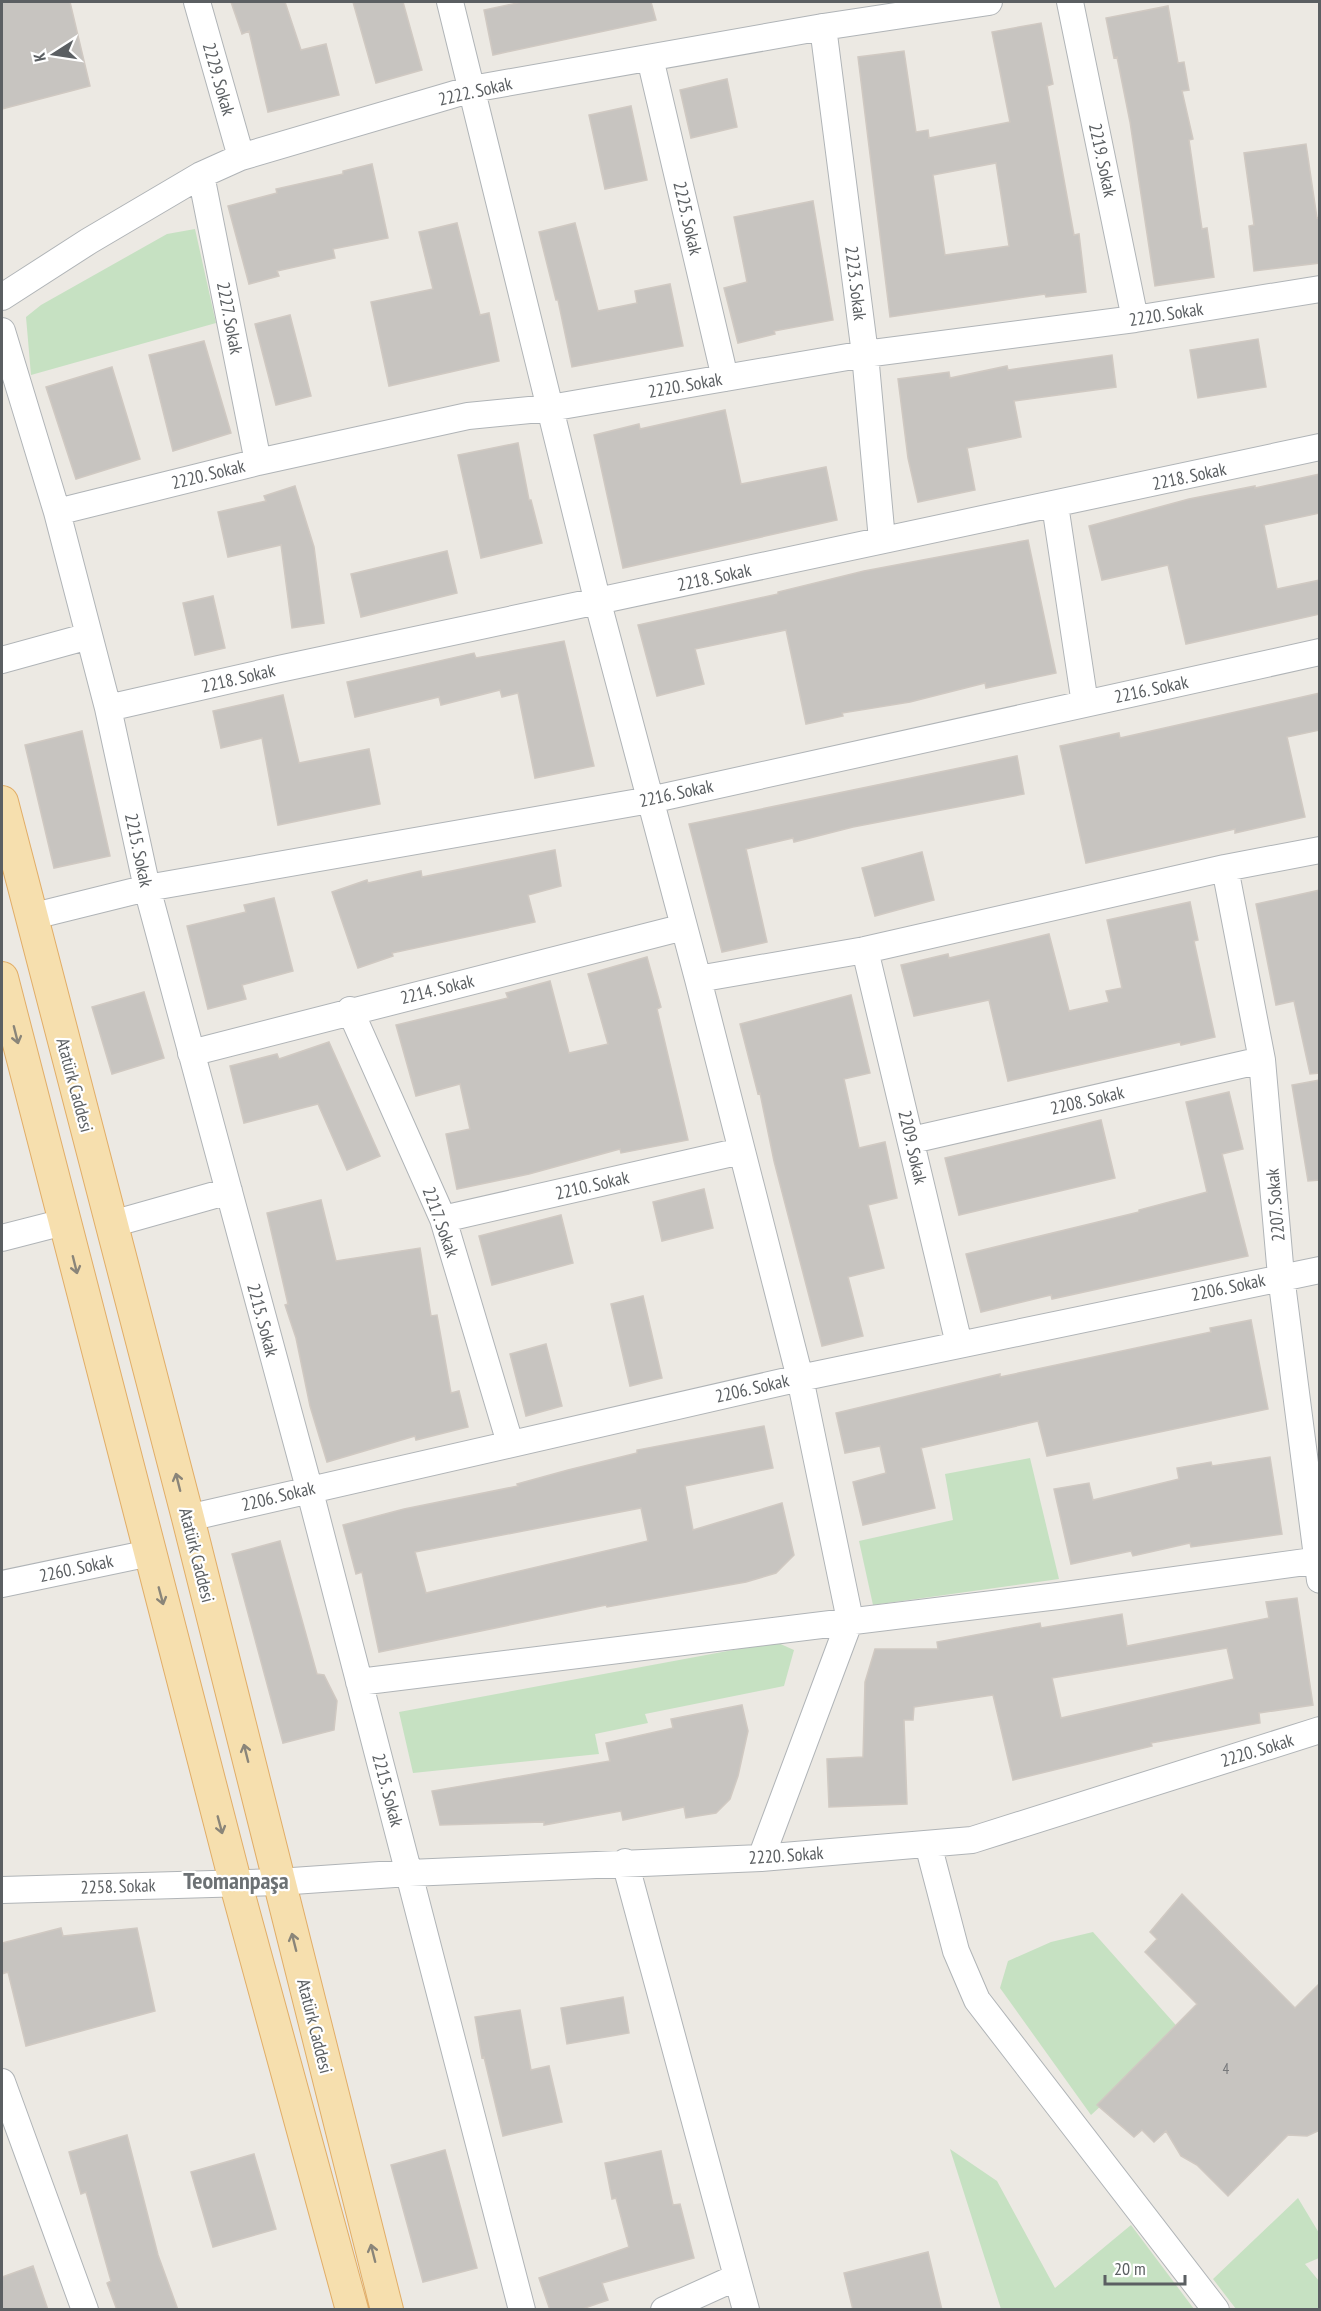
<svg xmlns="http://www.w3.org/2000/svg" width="1321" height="2311" viewBox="0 0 1321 2311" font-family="'PT Sans Narrow',sans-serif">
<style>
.green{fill:#c6e1c2}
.building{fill:#c7c4c0;stroke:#d0c9c2;stroke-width:1.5;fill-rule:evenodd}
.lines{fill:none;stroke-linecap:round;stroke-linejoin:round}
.minor-casing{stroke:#b0b4b7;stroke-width:28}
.major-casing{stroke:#e1ad67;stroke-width:34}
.minor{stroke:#fff;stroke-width:26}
.major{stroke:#f6dfae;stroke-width:32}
.oneway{stroke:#8a8579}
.labels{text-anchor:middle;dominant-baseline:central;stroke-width:4.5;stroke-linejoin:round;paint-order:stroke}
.number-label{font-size:15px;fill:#76787a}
.street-label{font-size:18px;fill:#5b5f62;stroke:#fff}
.district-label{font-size:24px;font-weight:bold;fill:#6c7174;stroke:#fff}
</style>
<rect width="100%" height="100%" fill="#ece9e3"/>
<path class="green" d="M195,229L216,323L31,375L26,317L41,305L167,234Z
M1030,1458L1059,1579L873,1605L859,1541L953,1520L945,1474Z
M776,1642L794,1650L784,1686L645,1714L648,1723L595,1734L599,1754L413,1773L399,1712Z
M1093,1932L1182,2032L1091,2115L1000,1988L1008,1961L1051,1942Z
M950,2149L997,2181L1055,2288L1131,2225L1194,2309H1001Z
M1298,2198L1319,2233V2258L1305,2264L1319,2281V2309H1236L1213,2279Z"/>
<path class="building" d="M2,2H70L90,86L2,109Z
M231,2H285L301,50L326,44L339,95L268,112L249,31L242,34Z
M353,2H403L422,70L376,83Z
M522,2H651L656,20L493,55L484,10Z
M1168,6L1178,63L1184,62L1189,90L1182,91L1193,139L1189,140L1202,229L1207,228L1214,277L1155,286L1130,122L1117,57L1114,58L1106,18Z
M1041,23L1053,84L1047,86L1074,235L1079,234L1086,292L1046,297L1045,294L890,317L858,57L904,51L916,132L928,130L929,138L1010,122L992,32ZM996,163L1009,246L945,255L933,175Z
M727,79L737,127L691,138L680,90Z
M631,106L647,180L605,189L589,115Z
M1306,144L1317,218L1320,217V263L1254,271L1249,226L1254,225L1244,153Z
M372,164L388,238L333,249L335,258L277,271L279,276L249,284L228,206L277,193L276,189L343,174V171Z
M813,201L833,320L774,331L775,334L738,343L724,288L747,282L734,217Z
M457,223L480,315L489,313L499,361L389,386L371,302L433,289L419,232Z
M575,223L598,311L637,303L635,291L670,284L683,346L572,367L558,300H556L539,232Z
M290,315L311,396L276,405L255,324Z
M1258,339L1266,387L1198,398L1190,350Z
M204,341L231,433L173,451L149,355Z
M1112,355L1116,387L1014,401L1021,437L967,448L975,490L918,502L908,458L898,379L949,372L950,378L1007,366L1008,370Z
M112,367L140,459L76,479L46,387Z
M725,410L741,484L826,467L837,520L623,568L594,435L639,424L640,429Z
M518,443L529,500H531L542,543L481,558L458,455Z
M1320,474V513L1264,525L1277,589L1320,580V614L1186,644L1168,565L1102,580L1089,526L1189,499L1255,486V488Z
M295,486L314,547L324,623L292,628L281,545L228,557L218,512L266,501L264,496Z
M1028,540L1056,673L986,688L985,683L910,702L842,713L843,716L806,724L786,630L695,649L704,684L657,696L638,625L778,594V592L864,571Z
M447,551L457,593L361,617L351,574Z
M213,596L225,648L195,655L183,603Z
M564,641L594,766L535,778L518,693L502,697L500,690L441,705L439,697L355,717L347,682L474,653L476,658Z
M1320,693V730L1287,737L1305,817L1235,833V829L1086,863L1060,746L1119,733L1120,738Z
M283,695L299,763L369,749L380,804L278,825L262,738L221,748L213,711Z
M82,731L110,856L54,868L25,745Z
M1017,756L1024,794L853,827L794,842L793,838L746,849L767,942L722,952L689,824Z
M555,850L561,886L528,895L535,922L392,953L393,956L358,968L332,892L367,880L368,883L421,871L422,877Z
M922,852L934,900L875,916L862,868Z
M1320,890V1073L1310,1074L1294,1001L1276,1005L1256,904Z
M274,898L293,971L242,985L246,999L208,1009L187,926L246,912L244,905Z
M1190,902L1198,940L1194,941L1215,1037L1181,1045L1180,1042L1008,1081L989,1000L914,1016L901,965L948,954L949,958L1049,934L1069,1011L1109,1002L1106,991L1122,988L1107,920Z
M647,957L661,1007L657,1009L688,1140L621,1153L620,1149L529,1174L457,1189L446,1134L470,1129L460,1084L416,1096L396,1025L508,998L506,993L550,981L569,1053L608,1044L588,974Z
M144,992L164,1058L112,1074L92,1007Z
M851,995L870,1073L844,1079L859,1148L885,1142L897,1198L868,1205L884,1268L848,1277L863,1336L822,1346L774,1161L760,1093L758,1094L740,1024Z
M329,1042L380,1156L347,1170L318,1104L244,1123L230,1066L277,1054L279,1059Z
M1320,1080V1180L1308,1181L1292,1085Z
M1229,1092L1243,1149L1222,1154L1248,1256L1052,1299L1051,1295L981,1312L966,1254L1139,1212V1210L1207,1192L1186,1102Z
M1101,1120L1115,1178L959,1215L945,1158Z
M704,1189L713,1228L662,1241L653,1202Z
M321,1200L336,1261L420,1248L431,1316L437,1315L451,1393L459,1391L468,1427L416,1440L415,1436L327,1462L310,1406L296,1338L285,1305L288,1304L267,1213Z
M561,1215L573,1263L492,1285L479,1236Z
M643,1296L662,1378L630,1386L611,1304Z
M1251,1320L1268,1409L1047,1456L1038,1421L921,1448L935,1508L863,1525L853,1482L886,1473L880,1446L845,1453L836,1413L1000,1374V1377L1211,1332L1210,1328Z
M546,1344L562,1406L526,1416L510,1354Z
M764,1426L773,1468L685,1486L693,1530L782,1503L794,1555L776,1573L746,1582L607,1607L606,1605L379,1652L362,1572L356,1574L343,1525L404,1509L518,1486L517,1484L568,1470L637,1453V1450ZM641,1508L648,1541L426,1593L415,1552Z
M1270,1457L1282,1534L1191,1547L1190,1543L1133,1556L1131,1551L1071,1564L1054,1489L1089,1483L1093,1500L1179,1479L1177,1468L1211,1462L1212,1466Z
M280,1541L317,1674L324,1675L337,1701L334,1730L283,1743L232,1554Z
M1297,1598L1313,1705L1259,1713L1260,1723L1151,1743L1152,1746L1013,1780L993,1695L914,1707L913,1720H904L907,1804L829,1807L827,1759L863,1757L865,1682L875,1649H938L937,1642L1040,1623L1041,1628L1122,1614L1127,1646L1269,1618L1266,1602ZM1227,1648L1234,1679L1061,1718L1052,1678Z
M742,1705L748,1731L738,1776L730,1799L716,1813L686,1818L684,1807L623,1820L621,1811L544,1825V1822L440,1825L432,1791L610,1761L606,1743L673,1728L671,1719Z
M1182,1894L1295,2008L1320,1983V2130L1307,2136L1288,2135L1228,2196L1197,2165L1181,2156L1166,2131L1154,2142L1142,2130L1134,2137L1097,2105L1197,2004L1145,1952L1157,1939L1150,1932Z
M61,1928L63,1936L137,1928L155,2011L26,2046L8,1972L2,1974V1943Z
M623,1997L629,2033L567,2044L561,2008Z
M520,2010L531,2070L549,2066L562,2122L503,2136L484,2057L482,2058L475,2017Z
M127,2135L158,2255L178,2310H117L107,2283L111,2281L86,2192L81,2194L69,2152Z
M445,2150L477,2268L423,2282L391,2165Z
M661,2151L673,2205L680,2204L694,2258L602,2283L608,2300L579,2310H550L539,2278L629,2247L616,2198L612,2199L605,2163Z
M254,2154L276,2229L213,2247L191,2172Z
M928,2252L942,2310H853L844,2273Z
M33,2266L48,2310H2V2277Z"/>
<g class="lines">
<defs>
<path id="minor" d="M197,2L241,157
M450,2L598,603L698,979L800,1378L850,1620L761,1858
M1070,2L1135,319
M823,27L865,354L882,540
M650,58L725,378
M201,175L258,462
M2,297L89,241L201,175L241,157L472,89L823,27L989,2
M2,331L57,512L108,708L147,888L309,1488L522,2310
M1055,505L1085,704
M57,512L258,462L468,416L550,408L865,354L1135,319L1320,289
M2,660L89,636
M108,708L279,669L1320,447
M1225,868L1262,1060L1281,1276L1320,1580
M30,917L147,888L650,800L1320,652
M865,950L959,1344
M698,979L865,950L1225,868L1320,850
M350,1010L443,1219L510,1443
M191,1053L684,927
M912,1140L1262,1060
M443,1219L741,1151
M112,1224L229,1191
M2,1238L64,1222
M188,1518L800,1378L1320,1270
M2,1584L150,1553
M359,1682L1058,1596L1320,1560
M928,1844L956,1951L977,2000L1216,2310
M625,1862L746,2310
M2,1890L278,1882L409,1873L761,1858L972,1840L1320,1730
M2,2082L85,2310
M664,2310L737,2277"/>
<path id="major" d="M2,802L188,1518L387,2310
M2,978L235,1881L352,2310"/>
</defs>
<use href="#minor" class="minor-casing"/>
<use href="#major" class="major-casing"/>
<use href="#minor" class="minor"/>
<use href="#major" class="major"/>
</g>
<defs><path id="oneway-shaft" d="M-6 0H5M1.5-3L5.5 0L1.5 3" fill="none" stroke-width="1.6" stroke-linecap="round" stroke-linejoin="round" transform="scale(1.5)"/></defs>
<g class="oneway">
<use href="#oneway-shaft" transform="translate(16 1035) rotate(76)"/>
<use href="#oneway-shaft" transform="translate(75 1265) rotate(76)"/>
<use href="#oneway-shaft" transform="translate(178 1482) rotate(-104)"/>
<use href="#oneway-shaft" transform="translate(161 1596) rotate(75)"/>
<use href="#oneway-shaft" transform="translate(246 1753) rotate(-104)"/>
<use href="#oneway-shaft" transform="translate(220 1825) rotate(75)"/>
<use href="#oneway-shaft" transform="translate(294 1942) rotate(-104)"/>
<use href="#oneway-shaft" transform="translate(373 2253) rotate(-104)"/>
</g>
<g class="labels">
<g class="number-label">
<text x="1226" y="2068">4</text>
</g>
<g class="street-label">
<text transform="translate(219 79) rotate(74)">2229. Sokak</text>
<text transform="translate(475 91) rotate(-13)">2222. Sokak</text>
<text transform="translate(1103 160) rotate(78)">2219. Sokak</text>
<text transform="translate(688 218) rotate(77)">2225. Sokak</text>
<text transform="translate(856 283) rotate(83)">2223. Sokak</text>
<text transform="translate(1166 314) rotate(-9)">2220. Sokak</text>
<text transform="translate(230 318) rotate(79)">2227. Sokak</text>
<text transform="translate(685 385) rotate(-10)">2220. Sokak</text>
<text transform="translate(208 474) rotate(-14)">2220. Sokak</text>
<text transform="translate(1189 476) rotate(-12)">2218. Sokak</text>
<text transform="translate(714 577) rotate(-12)">2218. Sokak</text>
<text transform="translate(238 678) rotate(-13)">2218. Sokak</text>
<text transform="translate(1151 689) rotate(-12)">2216. Sokak</text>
<text transform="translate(676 793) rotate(-12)">2216. Sokak</text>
<text transform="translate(139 850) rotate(78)">2215. Sokak</text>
<text transform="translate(437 989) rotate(-14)">2214. Sokak</text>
<text transform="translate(75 1085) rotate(75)">Atatürk Caddesi</text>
<text transform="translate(1087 1100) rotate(-13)">2208. Sokak</text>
<text transform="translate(913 1147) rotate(77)">2209. Sokak</text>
<text transform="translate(592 1185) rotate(-13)">2210. Sokak</text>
<text transform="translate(1275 1205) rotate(-95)">2207. Sokak</text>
<text transform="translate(441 1222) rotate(70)">2217. Sokak</text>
<text transform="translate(1228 1287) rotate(-12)">2206. Sokak</text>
<text transform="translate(263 1320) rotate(75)">2215. Sokak</text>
<text transform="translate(752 1388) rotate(-13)">2206. Sokak</text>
<text transform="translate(278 1496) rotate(-14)">2206. Sokak</text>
<text transform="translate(197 1555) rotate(76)">Atatürk Caddesi</text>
<text transform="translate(76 1568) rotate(-12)">2260. Sokak</text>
<text transform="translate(1257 1750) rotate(-17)">2220. Sokak</text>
<text transform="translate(388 1790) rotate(75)">2215. Sokak</text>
<text transform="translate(786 1855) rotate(-4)">2220. Sokak</text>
<text transform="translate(118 1886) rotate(-2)">2258. Sokak</text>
<text transform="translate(315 2026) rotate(76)">Atatürk Caddesi</text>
</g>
<g class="district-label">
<text x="236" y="1880">Teomanpaşa</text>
</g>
</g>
<rect width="1321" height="2311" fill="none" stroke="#5b5f62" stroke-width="6"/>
<g transform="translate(54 54) rotate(258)" stroke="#ffffff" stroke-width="4.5" paint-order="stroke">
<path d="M0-4.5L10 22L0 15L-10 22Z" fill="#5b5f62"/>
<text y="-9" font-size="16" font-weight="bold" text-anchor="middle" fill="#5b5f62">K</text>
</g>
<path d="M1105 2275v9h80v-9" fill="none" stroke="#5b5f62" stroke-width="3"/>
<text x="1114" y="2275" font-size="18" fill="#5b5f62" stroke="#ffffff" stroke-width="4.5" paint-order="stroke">20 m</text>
</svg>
